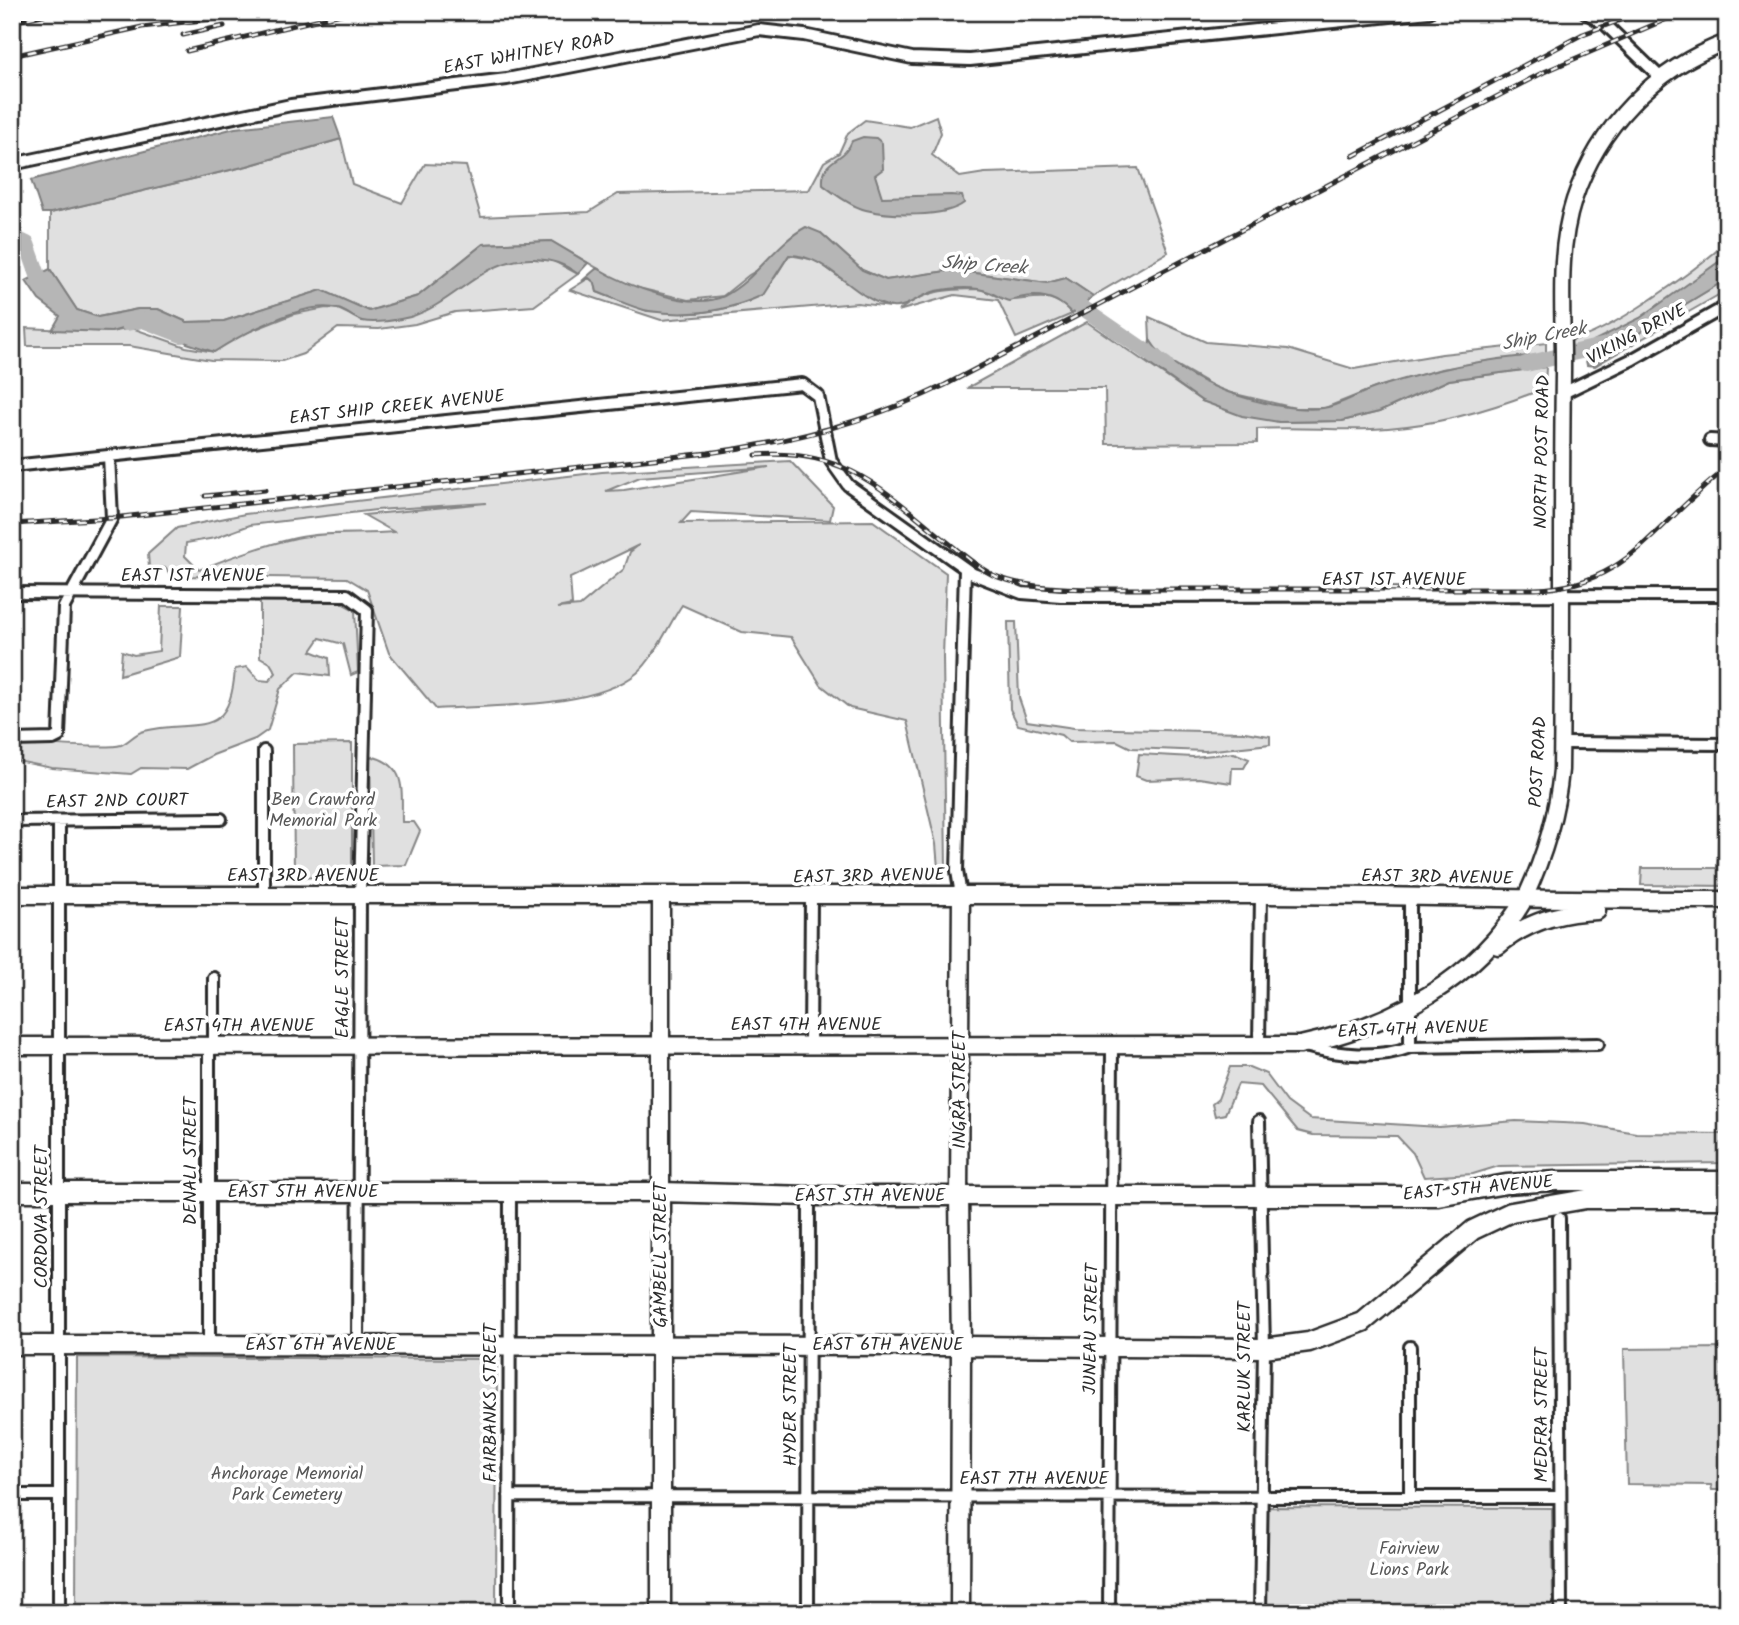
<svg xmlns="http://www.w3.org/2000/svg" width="1739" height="1625" viewBox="0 0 1739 1625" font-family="Kalam,sans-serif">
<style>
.green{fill:#e0e0e0;stroke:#868686;stroke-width:2;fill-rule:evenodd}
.water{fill:#b6b6b6;stroke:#7e7e7e;stroke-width:2}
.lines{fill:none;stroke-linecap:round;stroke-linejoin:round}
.river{stroke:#b6b6b6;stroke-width:16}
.minor-casing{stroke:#2b2b2b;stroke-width:16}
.tertiary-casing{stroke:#2b2b2b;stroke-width:19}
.secondary-casing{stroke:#2b2b2b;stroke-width:21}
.primary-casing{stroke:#2b2b2b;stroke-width:23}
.trunk-casing{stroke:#2b2b2b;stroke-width:23}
.minor{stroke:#fff;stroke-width:10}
.tertiary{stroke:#fff;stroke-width:14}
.secondary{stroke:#fff;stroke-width:16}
.primary{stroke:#fff;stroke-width:18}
.trunk{stroke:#fff;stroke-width:18}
.rail-casing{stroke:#2b2b2b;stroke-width:5}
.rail{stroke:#fff;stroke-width:2.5;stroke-dasharray:8;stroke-linecap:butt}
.labels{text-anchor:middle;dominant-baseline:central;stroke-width:7;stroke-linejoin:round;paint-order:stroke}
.street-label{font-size:18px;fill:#2b2b2b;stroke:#fff}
.park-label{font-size:18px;fill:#585858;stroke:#fff}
.water-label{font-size:19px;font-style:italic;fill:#5c5c5c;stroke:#fff}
</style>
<rect width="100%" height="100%" fill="#fff"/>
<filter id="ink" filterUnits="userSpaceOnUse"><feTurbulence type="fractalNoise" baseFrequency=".0143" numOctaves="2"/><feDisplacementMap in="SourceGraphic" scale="14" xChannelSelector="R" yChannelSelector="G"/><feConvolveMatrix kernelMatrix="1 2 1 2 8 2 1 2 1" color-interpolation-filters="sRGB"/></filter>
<g filter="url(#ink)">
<path class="green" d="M936,116L941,133L932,155L960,177L985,173L1138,168L1168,252L1093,296L1066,278L1047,283L953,270L886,280L862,270L821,233L749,275L723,296L688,300L626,285L551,241L483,244L418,296L368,311L322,290L224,321L187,322L158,309H138L98,317L77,310L50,269V213L247,166L341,139L352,184L402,203L425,164L466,166L481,217L589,212L618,194L809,190L824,162L839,153L848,133L865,120L910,127Z
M1727,242V256C1685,286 1622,343 1570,347V341C1610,333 1695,270 1727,242Z
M789,255L816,260L840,278L891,307L857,303L661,320L570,290L589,278L595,283L597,292L647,311L698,313L727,308L750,301L775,277Z
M516,258L552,260L578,274L534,306L455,312L415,324L379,329L338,328L303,354L282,361L211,360L129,346H27L26,328L111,332L132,328L186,347L214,352L238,336L294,314L326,308L338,309L363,321L409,317L494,265Z
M1727,279V290L1595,366L1646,328Z
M980,289C989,292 1003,301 1011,300C1036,299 1053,290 1072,314L1016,338L998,300L955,295L898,311C927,290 945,289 980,289Z
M1149,317L1206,342L1288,349L1354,369L1442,354L1546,343V355L1441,369L1375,388L1325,408H1295L1222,391L1159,355L1150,340Z
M1087,322L1202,401L1279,422L1342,421L1379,412L1449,380L1546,367L1545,388C1496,408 1442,424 1388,428C1345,432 1301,426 1257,429V443L1106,444L1105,388H967Z
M790,461L833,506L830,520L691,512L681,523L873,521L946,573L943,657L946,868H938L936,844L907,721L850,708L821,685L791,637L742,632L682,605C669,624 654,659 637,673C594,709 492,705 436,709L389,653L367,590L347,578L171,576L166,568L149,567L148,554L177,528L245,514L602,472ZM769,467L624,490L606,491L640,477ZM486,503L364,515L394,532C362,535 327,531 296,538C268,544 225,559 199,570L185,556L186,543L215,538L250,525L376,510ZM639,545L630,552L624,569L580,606L557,608L572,605L570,578Z
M260,600L338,601L355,610L358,672L351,675L343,644L320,638L311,651L329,658L330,676L298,672L280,689L268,730L255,739L213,755L187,769L141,768L131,774L52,768L12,760V742C33,743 106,750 121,745C129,742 135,733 144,731C196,718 230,744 235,669L247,667L259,680L269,681L276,673L270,663L260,657Z
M161,606H183L180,657L120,675L122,651L134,655L159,651Z
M1008,622H1016L1019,698L1027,721L1074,728L1245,732L1270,736V744L1205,751L1131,748L1117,741L1069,742L1061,735L1018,725L1010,709Z
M352,743V876L294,878L293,744Z
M1234,753L1249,759L1244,768H1232L1231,783L1199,778L1146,780L1136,776L1139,754L1193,757Z
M370,756C408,765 401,790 402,822H414L420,831L406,865L372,866Z
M1724,763L1727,764V886L1641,885L1642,868H1717Z
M1230,1067H1249L1266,1074L1287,1102L1310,1119L1439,1127L1516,1121L1585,1124L1636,1133L1727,1134V1163L1499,1166L1473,1174L1424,1177L1413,1153L1397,1136L1313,1135L1298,1131L1261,1086L1238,1084L1225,1114L1215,1116L1212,1104L1218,1099Z
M1727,1348V1490H1712L1711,1485L1627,1484L1624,1349Z
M77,1357L497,1359L496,1613H76Z
M1266,1507L1552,1508L1553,1613H1266Z"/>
<path class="water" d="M333,117L341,139L247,166L51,213H42L31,180L235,128Z
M863,137L876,138L882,143L883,169L875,175L882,197L951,195L962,196L964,203C945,218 890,216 866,210C852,207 835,194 823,185C821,157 844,163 852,141Z
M806,227L821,233L862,270L886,280L953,270L1047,283L1066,278L1093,296L1072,314C1058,297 1040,293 1019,298C1017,298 1010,301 1009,301C1003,300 995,294 989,292C974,286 952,288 936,291C922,294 903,310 892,307C853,300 830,255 789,255L763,295C728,311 688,317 649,311C632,308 614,298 597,292L595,283L589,278L582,281L597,268C626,285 690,312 724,296C756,280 774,244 806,227Z
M551,241L588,263L578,274C563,263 552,260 534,259C483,257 456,303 410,317C398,320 375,324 362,321C354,319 347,311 338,309C305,299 241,335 214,352L187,343L153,320L111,332L52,330L60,316L39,300L26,281L50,269L77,310L98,317L138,309H158L187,322L224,321L322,290L369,311L418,296L483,244Z
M1727,256V279L1646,328L1595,366L1587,365L1583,346L1640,318Z
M1150,340C1175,382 1275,414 1323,408C1341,406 1360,392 1378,387C1432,370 1489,357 1546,355V367L1449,380L1379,412L1342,421L1279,422L1242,416L1202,401L1147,362Z"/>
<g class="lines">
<path class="river" d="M12,237L27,244L38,275L50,292
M1064,295L1166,365
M127,323L143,320L182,335
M1526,364L1602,346"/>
<defs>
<path id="minor" d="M1585,12L1606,25L1660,77
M12,164L291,105L507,79L759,30L804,35L912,58L970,60L1429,12
M1563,393L1633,359L1727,306
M1710,440L1727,441
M12,466L802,384L818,396L831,461L848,485L973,574L1022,593L1061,596L1727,595
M12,593L347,595L367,610L360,896L358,1345
M12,740L53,739L59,736L64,607L112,518L109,456
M1561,743L1727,744
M264,751V895
M12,821L221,819
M59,821V1613
M961,895L957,871L965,569
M1410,896V1047
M810,1044L811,897
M1259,1045L1261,895
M1305,1046C1336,1055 1380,1059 1410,1047L1598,1044
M1259,1121L1264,1348L1260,1613
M1559,1218L1561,1613
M209,1345V1053L214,1044V978
M12,1495H59
M509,1496L1560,1497
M1410,1497V1347
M509,1613L510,1192
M808,1613L809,1196
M1109,1613L1112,1045"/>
<path id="tertiary" d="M1525,898C1544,857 1557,816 1561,770C1563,638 1561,506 1563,374C1564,317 1556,254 1574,200C1598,127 1655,68 1727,42"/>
<path id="secondary" d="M12,895C423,898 834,895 1244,895C1405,895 1566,901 1727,900
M661,898V1192
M1498,946C1526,922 1561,912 1597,911
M12,1046L1300,1045C1390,1026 1477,980 1525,898
M959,1195L961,895"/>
<path id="primary" d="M12,1192H661
M12,1345L961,1346L959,1195"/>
<path id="trunk" d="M661,1613V1192L809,1196H1438L1506,1184L1556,1181H1727
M960,1613L961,1346L1264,1348L1309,1342L1363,1322L1473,1230L1511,1212L1586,1199H1727"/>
</defs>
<use href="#minor" class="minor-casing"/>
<use href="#tertiary" class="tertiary-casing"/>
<use href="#secondary" class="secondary-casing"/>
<use href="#primary" class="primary-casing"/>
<use href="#trunk" class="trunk-casing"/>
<use href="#minor" class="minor"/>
<use href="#tertiary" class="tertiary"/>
<use href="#secondary" class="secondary"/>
<use href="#primary" class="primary"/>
<use href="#trunk" class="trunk"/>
<defs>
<path id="rail" d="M12,22L55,12
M183,35L224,26
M187,51L349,12
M12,56L142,27L272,12
M1353,156L1583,34L1642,12
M756,455C843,448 883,489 945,540C960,552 975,566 993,575C1023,588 1057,588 1089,589H1535C1610,587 1639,548 1689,501C1701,490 1713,478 1727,469
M205,496L265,490
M12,524L112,518L708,453C791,442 869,422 945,385L1544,72L1683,12"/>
</defs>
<use href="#rail" class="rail-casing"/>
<use href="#rail" class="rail"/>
</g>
</g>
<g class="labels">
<g class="street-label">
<text transform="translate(529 54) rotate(-10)">EAST WHITNEY ROAD</text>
<text transform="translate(1637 335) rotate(-28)">VIKING DRIVE</text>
<text transform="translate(397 408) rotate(-6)">EAST SHIP CREEK AVENUE</text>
<text transform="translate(1543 452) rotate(-89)">NORTH POST ROAD</text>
<text x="193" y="576">EAST 1ST AVENUE</text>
<text x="1394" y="580">EAST 1ST AVENUE</text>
<text transform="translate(1539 762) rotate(-87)">POST ROAD</text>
<text transform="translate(117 802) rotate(-1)">EAST 2ND COURT</text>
<text x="303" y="876">EAST 3RD AVENUE</text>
<text transform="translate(869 877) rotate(-1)">EAST 3RD AVENUE</text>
<text transform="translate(1437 878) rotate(1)">EAST 3RD AVENUE</text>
<text transform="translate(343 978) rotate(-90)">EAGLE STREET</text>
<text x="806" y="1025">EAST 4TH AVENUE</text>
<text x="239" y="1026">EAST 4TH AVENUE</text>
<text transform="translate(1413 1030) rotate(-2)">EAST 4TH AVENUE</text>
<text transform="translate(960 1090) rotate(-90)">INGRA STREET</text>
<text transform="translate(191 1161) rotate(-90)">DENALI STREET</text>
<text transform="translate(1478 1189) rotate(-5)">EAST 5TH AVENUE</text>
<text x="303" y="1192">EAST 5TH AVENUE</text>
<text x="870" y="1196">EAST 5TH AVENUE</text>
<text transform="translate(42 1217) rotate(-90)">CORDOVA STREET</text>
<text transform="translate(661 1255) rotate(-90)">GAMBELL STREET</text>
<text transform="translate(1092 1329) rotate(-89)">JUNEAU STREET</text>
<text x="321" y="1345">EAST 6TH AVENUE</text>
<text x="888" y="1345">EAST 6TH AVENUE</text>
<text transform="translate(1245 1367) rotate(-90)">KARLUK STREET</text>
<text transform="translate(491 1403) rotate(-90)">FAIRBANKS STREET</text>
<text transform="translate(791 1405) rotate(-90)">HYDER STREET</text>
<text transform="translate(1542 1415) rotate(-90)">MEDFRA STREET</text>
<text x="1034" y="1479">EAST 7TH AVENUE</text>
</g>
<g class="park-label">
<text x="323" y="800">Ben Crawford<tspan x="323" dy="21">Memorial Park</tspan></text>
<text x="287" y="1474">Anchorage Memorial<tspan x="287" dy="21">Park Cemetery</tspan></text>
<text x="1409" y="1549">Fairview<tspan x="1409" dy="21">Lions Park</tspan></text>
</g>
<g class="water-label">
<text transform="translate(984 266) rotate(4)">Ship Creek</text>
<text transform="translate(1544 337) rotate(-11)">Ship Creek</text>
</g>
</g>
<rect width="1739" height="1625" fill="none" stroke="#fff" stroke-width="42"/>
<rect x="21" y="21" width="1697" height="1583" fill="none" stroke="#2b2b2b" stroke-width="2.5" filter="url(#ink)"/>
</svg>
